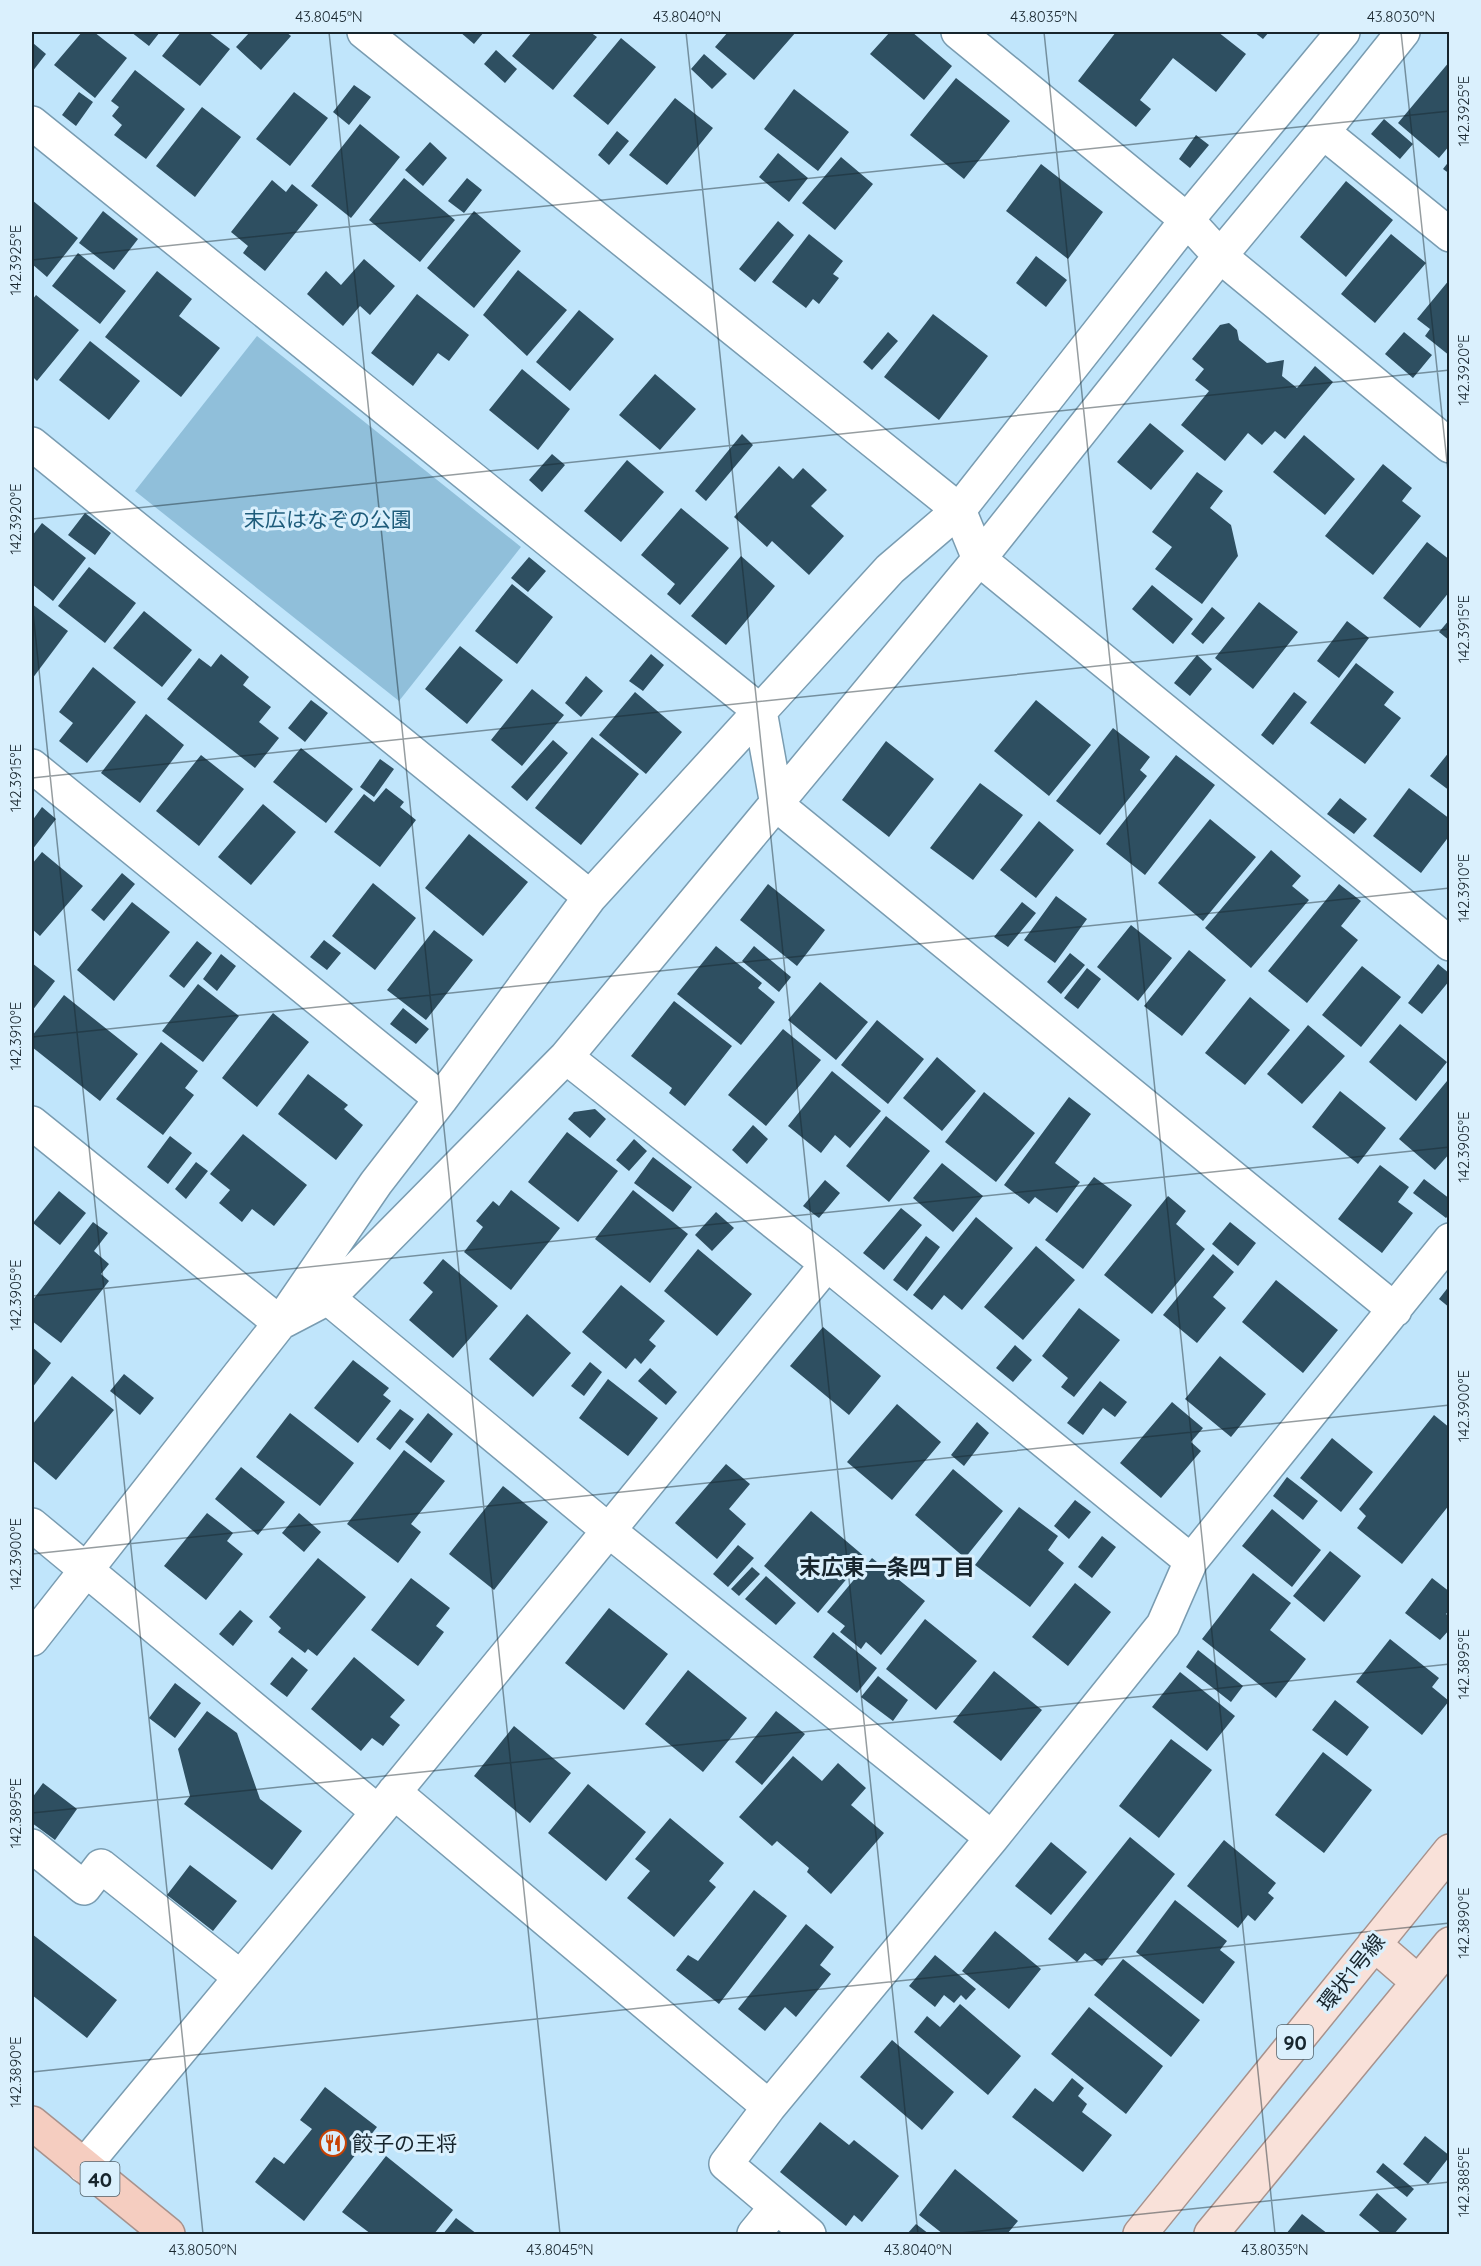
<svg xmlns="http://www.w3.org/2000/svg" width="1481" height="2266" viewBox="0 0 1481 2266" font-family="Quicksand,'Noto Sans JP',sans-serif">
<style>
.green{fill:#90bfda}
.building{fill:#2e4f61}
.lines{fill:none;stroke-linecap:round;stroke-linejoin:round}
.minor-casing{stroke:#799cb1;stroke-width:36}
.major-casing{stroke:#a7928d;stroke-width:36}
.highway-casing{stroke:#a7928d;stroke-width:36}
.minor{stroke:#fff;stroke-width:33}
.major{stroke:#f9e1d9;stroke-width:33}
.highway{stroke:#f5cdc0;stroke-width:33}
.ticks{fill:none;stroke:#17252d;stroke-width:1.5;stroke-opacity:0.45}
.labels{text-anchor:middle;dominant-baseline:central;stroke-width:6;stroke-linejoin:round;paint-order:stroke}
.shield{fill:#daf0fd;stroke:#52626b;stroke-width:1.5}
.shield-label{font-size:20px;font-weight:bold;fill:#17252d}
.park-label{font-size:21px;fill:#1e5c7b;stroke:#daf0fd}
.street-label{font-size:21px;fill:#17252d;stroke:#daf0fd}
.poi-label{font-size:21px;fill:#17252d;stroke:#daf0fd;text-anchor:start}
.neighbourhood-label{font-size:22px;font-weight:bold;fill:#17252d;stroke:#daf0fd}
.neatline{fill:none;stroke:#17252d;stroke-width:2}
.ticks-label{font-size:15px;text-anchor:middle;fill:#17252d}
</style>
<rect width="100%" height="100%" fill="#c0e5fb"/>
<path class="green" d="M257,336L521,547L399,701L135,491Z"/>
<path class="building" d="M82,32H94L127,58L95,98L54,65Z
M131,32H160L149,46Z
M181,32H208L230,49L200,86L162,56Z
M250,32H286L291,36L261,70L236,47Z
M460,32H484L474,44Z
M532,32H590L597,37L553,90L512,56Z
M728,32H796L754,80L715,47Z
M890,32H912L952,66L924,100L870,54Z
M1116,32H1218L1246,54L1216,92L1173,58L1140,100L1151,109L1136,127L1078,81Z
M1254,32H1269L1263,39Z
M621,38L656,67L608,125L573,96Z
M33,43L46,54L32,72V45Z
M496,50L517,69L505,83L484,64Z
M704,54L727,74L712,89L691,69Z
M1450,61V145L1439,158L1398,123Z
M135,70L185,109L146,159L114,135L122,125L112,116L119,107L111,101Z
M956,78L1010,121L964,179L910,135Z
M354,85L371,97L349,125L333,112Z
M794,89L849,132L818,171L764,129Z
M79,92L93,102L76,126L62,115Z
M294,92L328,118L290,166L256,139Z
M675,98L713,128L667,185L629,155Z
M202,107L241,137L195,197L156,166Z
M1384,119L1413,144L1400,159L1371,134Z
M360,124L400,157L351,218L311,186Z
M617,131L629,141L609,165L598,155Z
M1196,135L1209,145L1190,168L1179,159Z
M430,142L447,158L423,186L405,170Z
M778,153L808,178L789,202L759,177Z
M841,157L873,184L835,230L802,203Z
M1450,160V174L1443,169Z
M1041,164L1103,212L1068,259L1006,211Z
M404,178L455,220L420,262L369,220Z
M467,178L482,190L464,213L448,201Z
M272,180L286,192L292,184L318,205L265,271L243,253L248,246L231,232Z
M1346,181L1393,220L1346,277L1300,237Z
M32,200L78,238L47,277L32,264Z
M103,211L138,239L114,270L79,243Z
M474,211L521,251L474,308L427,268Z
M778,221L794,235L755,282L739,269Z
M809,234L843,261L833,274L839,278L819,304L813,299L806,308L772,282Z
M1391,234L1426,263L1375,323L1341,294Z
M78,253L126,291L100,324L52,286Z
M1036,256L1067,280L1046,307L1016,283Z
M364,259L395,286L370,315L360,306L343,326L307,294L326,271L341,285Z
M518,270L567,310L527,356L483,315Z
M157,271L192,299L179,316L220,348L181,397L105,337Z
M1450,279V356L1425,336L1430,329L1417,319Z
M417,294L469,335L449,361L438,353L413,386L371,353Z
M36,295L79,330L37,381L32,376V300Z
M579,310L614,339L570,391L536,362Z
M933,314L988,356L939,420L884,377Z
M1229,323L1237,330L1239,340L1267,363L1284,360L1282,376L1297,388L1315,366L1333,382L1285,439L1275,431L1262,445L1248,433L1225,461L1181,425L1209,391L1195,380L1204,369L1192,359L1220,325Z
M888,332L898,341L872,370L863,362Z
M1404,332L1432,355L1413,378L1385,354Z
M90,341L140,381L109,420L59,380Z
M522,369L570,409L538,450L489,410Z
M655,374L696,409L660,450L619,415Z
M1150,423L1184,451L1151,490L1117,462Z
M742,434L753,445L706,501L695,491Z
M1304,435L1355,479L1325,515L1273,472Z
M552,454L565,465L542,492L529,480Z
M627,460L664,492L621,542L584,511Z
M1383,464L1412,488L1402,501L1421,516L1373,575L1325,536Z
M779,466L793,479L803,468L827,490L811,506L844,536L809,575L772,541L767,547L734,517Z
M1197,472L1223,491L1210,508L1231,525L1238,556L1202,604L1155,569L1172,547L1152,532Z
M681,508L729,548L680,605L667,594L675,584L641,555Z
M85,513L111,533L95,555L68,535Z
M42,523L86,558L53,601L32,584V536Z
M1427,542L1450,560V591L1420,628L1383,598Z
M741,556L775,586L726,645L691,616Z
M529,557L546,571L528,592L511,578Z
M89,567L136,603L105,643L58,606Z
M512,584L553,617L517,664L475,631Z
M1152,585L1193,619L1173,644L1132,609Z
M1259,602L1298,632L1253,689L1215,658Z
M32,604L68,631L32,679Z
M1212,607L1225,618L1203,644L1191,634Z
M144,611L192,650L162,687L113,648Z
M1450,619V641L1439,632Z
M1347,621L1369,638L1339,678L1317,661Z
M460,646L503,680L467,724L425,689Z
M221,654L249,677L243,685L271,707L259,722L279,738L255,768L167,699L199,658L211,667Z
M651,654L664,665L643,691L629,681Z
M1197,655L1212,669L1190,696L1174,683Z
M1356,663L1394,692L1384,705L1401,718L1365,764L1310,723Z
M93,667L136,702L87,763L59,741L73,723L59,712Z
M586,676L603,691L581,717L565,703Z
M532,689L564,715L522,766L491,740Z
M635,692L682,732L646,774L599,735Z
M1294,692L1307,702L1273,745L1261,735Z
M311,700L328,713L305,742L288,728Z
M1036,700L1091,745L1049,796L994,751Z
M146,714L184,745L140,803L101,773Z
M1113,728L1150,757L1140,770L1147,776L1100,835L1056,801Z
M592,737L639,774L581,845L535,808Z
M553,740L568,753L527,801L511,787Z
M886,741L934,779L889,837L842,800Z
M301,748L353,789L326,823L273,782Z
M1450,751V791L1430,776Z
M201,755L244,789L199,846L156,811Z
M1176,755L1215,785L1145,875L1106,844Z
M380,759L394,769L374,797L360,787Z
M980,783L1023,815L973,880L930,848Z
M386,788L404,802L400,807L416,820L380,867L334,832L364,794L374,802Z
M1409,788L1450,819V835L1421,873L1373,836Z
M1340,798L1367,819L1354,834L1327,814Z
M263,804L296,832L251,885L218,857Z
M42,807L56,819L32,850V821Z
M1210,819L1256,857L1203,921L1158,883Z
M1039,821L1074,850L1036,898L1000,870Z
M469,834L528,882L483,936L425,888Z
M1271,850L1301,876L1292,886L1309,900L1251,968L1205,928Z
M42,852L83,886L40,936L32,929V864Z
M122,873L135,884L104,921L91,910Z
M373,883L416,918L375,970L332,936Z
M768,884L825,930L797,966L740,920Z
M1339,884L1361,901L1341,926L1358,940L1307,1003L1268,971Z
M1056,896L1087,919L1055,963L1024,940Z
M132,902L170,932L114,1001L77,970Z
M1022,902L1036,913L1008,947L994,937Z
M1131,925L1172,958L1138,1001L1097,967Z
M434,930L473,960L426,1020L387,990Z
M324,940L341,953L327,970L310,957Z
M197,941L212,953L184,988L169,976Z
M716,946L762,983L758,988L775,1002L741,1045L677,994Z
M754,946L791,977L779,992L742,961Z
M1189,950L1226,980L1182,1036L1144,1006Z
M1070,953L1085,965L1061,994L1047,982Z
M221,954L236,966L217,991L203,979Z
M32,963L55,981L32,1011Z
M1438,964L1450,974V980L1422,1014L1408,1003Z
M1362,966L1401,997L1361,1047L1322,1015Z
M1087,968L1101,979L1078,1009L1064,998Z
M820,982L868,1022L836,1060L788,1020Z
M198,984L239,1016L203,1062L162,1031Z
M64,995L138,1054L100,1101L32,1047V1036Z
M1250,997L1290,1030L1245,1085L1205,1053Z
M674,1001L732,1046L685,1106L669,1093L672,1088L631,1056Z
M403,1008L429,1029L416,1044L390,1024Z
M273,1013L309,1042L257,1107L222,1078Z
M877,1020L924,1059L888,1104L841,1065Z
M1400,1024L1447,1062L1416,1101L1369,1062Z
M1308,1025L1345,1056L1302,1104L1267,1074Z
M783,1029L821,1060L766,1126L728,1095Z
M161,1042L198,1071L185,1088L194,1095L163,1135L116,1099Z
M937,1057L976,1091L942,1131L903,1098Z
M832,1071L881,1111L850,1148L835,1135L821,1153L788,1126Z
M308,1074L348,1105L344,1109L363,1125L336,1160L278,1114Z
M1447,1081L1450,1083V1153L1435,1170L1399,1139Z
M1340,1091L1386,1128L1358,1164L1312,1127Z
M984,1092L1035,1133L996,1182L945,1142Z
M1069,1097L1091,1114L1055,1163L1080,1182L1057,1213L1035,1197L1029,1204L1004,1185Z
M595,1109L606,1119L590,1138L568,1119L574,1112Z
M886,1116L930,1151L889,1202L846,1166Z
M753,1125L768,1139L747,1164L732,1150Z
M567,1132L618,1171L578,1222L528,1182Z
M243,1134L307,1185L274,1226L252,1209L242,1222L219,1203L230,1190L210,1174Z
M170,1136L192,1153L168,1184L147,1167Z
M634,1139L647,1151L629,1171L616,1160Z
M653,1157L692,1187L673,1212L634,1183Z
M196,1162L208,1171L186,1199L175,1189Z
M942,1163L983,1196L953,1232L913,1198Z
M1380,1165L1409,1187L1398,1202L1413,1213L1382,1253L1338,1219Z
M1094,1177L1132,1205L1083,1269L1045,1240Z
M1424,1179L1450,1199V1214L1446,1218L1413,1193Z
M825,1180L840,1193L819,1218L803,1206Z
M511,1190L560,1228L511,1290L464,1252L483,1227L476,1221L493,1201L499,1206Z
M633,1190L688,1234L650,1283L595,1239Z
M59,1191L86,1213L60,1245L33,1223Z
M1168,1196L1186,1211L1176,1224L1205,1249L1152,1314L1104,1275Z
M901,1208L922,1225L884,1270L863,1253Z
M716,1212L734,1228L712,1251L695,1235Z
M976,1217L1013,1248L962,1310L944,1295L932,1310L913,1295Z
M93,1222L108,1233L94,1251L109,1264L101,1274L109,1281L61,1343L32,1321V1301Z
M1230,1222L1256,1243L1238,1266L1212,1244Z
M926,1236L940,1247L907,1291L893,1280Z
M1036,1246L1075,1280L1023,1340L984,1307Z
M698,1249L752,1294L717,1336L664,1291Z
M1213,1254L1234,1272L1213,1297L1226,1308L1197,1343L1163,1315Z
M443,1259L498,1306L453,1358L409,1320L433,1292L423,1283Z
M1276,1280L1338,1330L1303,1373L1242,1322Z
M621,1285L665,1321L649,1340L656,1346L641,1364L635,1358L626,1369L582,1332Z
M1450,1285V1308L1439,1299Z
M1079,1308L1120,1340L1074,1397L1061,1387L1068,1378L1042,1356Z
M527,1314L571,1353L533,1397L489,1359Z
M823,1327L881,1376L849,1415L790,1366Z
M1015,1345L1032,1360L1013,1382L996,1368Z
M32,1347L51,1363L32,1388Z
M1220,1356L1266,1394L1231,1437L1185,1399Z
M353,1360L389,1388L383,1395L391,1401L358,1443L314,1408Z
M590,1362L602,1372L584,1396L571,1386Z
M650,1368L677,1392L666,1405L638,1381Z
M124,1374L154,1398L140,1415L110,1391Z
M72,1376L114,1410L56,1480L32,1460V1425Z
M608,1379L658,1418L628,1456L579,1418Z
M1100,1381L1127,1402L1115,1417L1103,1408L1083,1435L1067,1423Z
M1172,1402L1203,1428L1191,1442L1201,1451L1161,1498L1120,1463Z
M897,1404L941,1442L892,1500L847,1462Z
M400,1409L414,1419L390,1450L376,1439Z
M290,1413L354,1463L320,1506L256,1457Z
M428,1413L453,1434L431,1463L405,1442Z
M1434,1415L1450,1428V1504L1402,1564L1357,1528L1366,1516L1359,1509Z
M977,1422L989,1433L964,1466L951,1455Z
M1332,1438L1373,1472L1341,1512L1300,1478Z
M404,1450L445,1481L411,1524L421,1532L398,1563L347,1524Z
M726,1464L750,1484L729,1509L746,1524L717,1559L675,1523Z
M241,1467L285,1502L258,1535L215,1499Z
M953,1469L1003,1511L965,1558L915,1515Z
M1287,1477L1318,1501L1303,1520L1273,1496Z
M503,1486L548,1522L494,1590L449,1554Z
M1075,1500L1091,1512L1069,1539L1054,1526Z
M1019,1507L1058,1536L1048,1550L1064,1563L1030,1607L975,1565Z
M1272,1509L1321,1550L1292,1587L1242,1546Z
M811,1511L865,1557L818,1613L764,1566Z
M207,1513L233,1533L227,1541L243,1554L206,1600L164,1566Z
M299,1513L321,1532L304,1552L282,1533Z
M1102,1536L1116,1547L1092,1578L1078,1567Z
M738,1545L754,1558L728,1587L713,1574Z
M1330,1551L1361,1576L1324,1622L1293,1596Z
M318,1558L366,1597L317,1656L308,1649L305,1653L278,1632L281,1628L269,1617Z
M872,1558L925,1601L881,1655L866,1642L861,1649L840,1632L845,1626L827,1612Z
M752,1567L760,1574L739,1596L731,1589Z
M1253,1573L1291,1603L1270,1630L1306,1659L1276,1698L1202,1639Z
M766,1576L796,1603L776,1625L745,1599Z
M411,1578L450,1608L436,1626L444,1632L418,1666L371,1630Z
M1432,1578L1450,1592V1610L1446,1614L1450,1617V1629L1440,1640L1405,1613Z
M1075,1583L1111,1612L1068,1666L1032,1637Z
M609,1608L668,1654L624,1710L565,1663Z
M240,1610L253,1621L233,1646L219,1634Z
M925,1619L977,1661L936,1710L886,1669Z
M833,1632L877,1668L857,1693L813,1657Z
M1390,1639L1439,1678L1432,1687L1449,1701L1422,1735L1356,1682Z
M1198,1650L1243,1686L1231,1702L1186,1667Z
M292,1657L308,1670L287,1697L270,1684Z
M354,1657L405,1700L390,1717L400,1725L383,1746L372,1738L361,1751L311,1709Z
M688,1670L747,1718L703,1772L645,1724Z
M994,1671L1042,1710L1001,1761L953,1722Z
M1180,1672L1235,1716L1207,1751L1152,1707Z
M878,1676L908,1700L893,1721L861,1697Z
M175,1683L201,1703L175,1738L149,1718Z
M1335,1700L1369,1727L1347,1756L1312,1730Z
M207,1711L237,1733L260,1799L302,1831L272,1870L184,1804L190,1796L178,1749Z
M776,1711L805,1734L762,1785L735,1762Z
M514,1726L571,1773L530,1823L474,1776Z
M1171,1739L1212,1770L1159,1838L1119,1806Z
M1323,1752L1372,1790L1324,1853L1275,1815Z
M793,1756L822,1781L838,1763L866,1788L851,1805L884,1833L831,1894L807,1872L809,1868L777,1841L772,1846L739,1817Z
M43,1783L77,1809L55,1840L32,1823V1798Z
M588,1784L646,1832L606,1881L548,1833Z
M670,1818L724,1863L709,1881L716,1887L674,1937L627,1898L650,1871L635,1859Z
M1130,1837L1175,1874L1102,1966L1085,1953L1077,1962L1048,1939Z
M1224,1840L1276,1883L1268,1893L1274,1898L1255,1921L1248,1915L1238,1928L1187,1886Z
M1051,1842L1087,1872L1051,1915L1015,1886Z
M190,1865L237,1901L213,1931L167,1895Z
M754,1890L787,1916L719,2004L676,1970L688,1955L698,1961Z
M1175,1900L1227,1941L1220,1950L1235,1962L1203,2004L1136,1952Z
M806,1924L834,1947L820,1965L831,1974L796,2017L785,2007L765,2031L738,2009Z
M995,1931L1041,1969L1009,2009L962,1971Z
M32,1934L117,2000L87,2038L32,1995Z
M935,1955L976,1989L966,2000L961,1995L954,2003L944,1995L935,2007L909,1986Z
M1123,1959L1200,2020L1171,2057L1094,1995Z
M960,2004L1021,2056L988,2095L914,2032L927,2016L940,2027Z
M1089,2007L1163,2066L1126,2114L1051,2054Z
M892,2040L954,2092L922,2130L860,2077Z
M1072,2078L1084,2088L1078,2096L1087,2104L1082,2112L1112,2135L1083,2172L1012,2117L1035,2088L1053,2102Z
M325,2087L377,2127L304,2221L255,2182L274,2157L284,2164L312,2129L300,2120Z
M820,2122L849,2145L854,2140L899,2176L862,2222L854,2215L846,2226L780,2172Z
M1425,2136L1450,2156L1428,2184L1403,2164Z
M386,2156L453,2210L434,2234H371L342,2212Z
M1383,2163L1414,2189L1407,2197L1376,2172Z
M955,2169L1018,2221L1007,2234H943L919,2215Z
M1377,2193L1407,2219L1394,2234H1382L1359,2215Z
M1302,2214L1328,2234H1286Z
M456,2218L477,2234H443Z
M916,2224L929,2234H907Z"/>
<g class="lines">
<defs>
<path id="minor" d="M364,32L959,510L979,559L1450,944
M958,32L1187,220L1220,256L1450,446
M32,123L760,711L777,805L1395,1310
M1323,132L1450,235
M32,444L590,897
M32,766L441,1099
M566,1057L827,1264L1191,1561
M32,1123L280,1323
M328,1298L608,1530L992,1838
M284,1321L328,1298L566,1057L979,559L1220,256L1323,132L1403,32
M32,1525L378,1812
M32,1639L280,1323L376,1183L441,1099L590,897L890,569L959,510L1187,220L1343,32
M394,1792L769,2107
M32,1846L84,1888L101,1866L240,1977
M84,2166L378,1812L827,1264
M754,2234L776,2207
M809,2234L726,2164L769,2107L992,1838L1163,1625L1191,1561L1450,1240"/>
<path id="major" d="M1374,1944L1418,1982
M1140,2234L1450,1851
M1211,2234L1450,1944"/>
<path id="highway" d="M32,2123L168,2234"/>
</defs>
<use href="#minor" class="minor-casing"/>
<use href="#major" class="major-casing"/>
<use href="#highway" class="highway-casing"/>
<use href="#minor" class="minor"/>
<use href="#major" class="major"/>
<use href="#highway" class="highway"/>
</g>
<path class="ticks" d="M329,32L560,2234M686,32L918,2234M1044,32L1275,2234M1401,32L1450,490M32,260L1450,111M32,519L1450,370M32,603L203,2234M32,778L1450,629M32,1037L1450,888M32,1296L1450,1147M32,1554L1450,1405M32,1813L1450,1664M32,2072L1450,1923M951,2234L1450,2182"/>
<defs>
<symbol id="restaurant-ring" viewBox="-11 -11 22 22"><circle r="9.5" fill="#daf0fd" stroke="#c84203" stroke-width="1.5"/><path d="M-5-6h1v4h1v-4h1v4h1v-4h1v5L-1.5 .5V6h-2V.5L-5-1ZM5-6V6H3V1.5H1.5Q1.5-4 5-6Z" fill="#c84203"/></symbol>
</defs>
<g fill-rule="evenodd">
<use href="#restaurant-ring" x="318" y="2128" width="30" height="30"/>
</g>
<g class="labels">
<g class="shield">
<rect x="1277" y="2025" width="36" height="34" rx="4.5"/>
<rect x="80.5" y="2162" width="39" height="34" rx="4.5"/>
</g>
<g class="shield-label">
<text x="1295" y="2042">90</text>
<text x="100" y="2179">40</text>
</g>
<g class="park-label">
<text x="328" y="519">末広はなぞの公園</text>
</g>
<g class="street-label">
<text transform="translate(1351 1972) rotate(-51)">環状1号線</text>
</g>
<g class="poi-label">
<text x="352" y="2143">餃子の王将</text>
</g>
<g class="neighbourhood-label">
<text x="887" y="1567">末広東一条四丁目</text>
</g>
</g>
<rect width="1481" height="2266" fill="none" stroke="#daf0fd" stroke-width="66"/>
<rect x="33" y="33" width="1415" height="2200" class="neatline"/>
<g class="ticks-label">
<text x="329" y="22">43.8045°N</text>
<text x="687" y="22">43.8040°N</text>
<text x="1044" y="22">43.8035°N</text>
<text x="1401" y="22">43.8030°N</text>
<text transform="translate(1464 111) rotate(-90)" y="5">142.3925°E</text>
<text transform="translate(16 260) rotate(-90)" y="5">142.3925°E</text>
<text transform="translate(1464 370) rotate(-90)" y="5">142.3920°E</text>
<text transform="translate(16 519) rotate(-90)" y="5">142.3920°E</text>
<text transform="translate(1464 629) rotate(-90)" y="5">142.3915°E</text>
<text transform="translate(16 778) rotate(-90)" y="5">142.3915°E</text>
<text transform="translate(1464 888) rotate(-90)" y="5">142.3910°E</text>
<text transform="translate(16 1036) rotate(-90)" y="5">142.3910°E</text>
<text transform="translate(1464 1147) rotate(-90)" y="5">142.3905°E</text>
<text transform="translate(16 1295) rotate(-90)" y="5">142.3905°E</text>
<text transform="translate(1464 1406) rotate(-90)" y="5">142.3900°E</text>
<text transform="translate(16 1554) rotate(-90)" y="5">142.3900°E</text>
<text transform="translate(1464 1664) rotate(-90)" y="5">142.3895°E</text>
<text transform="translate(16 1813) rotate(-90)" y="5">142.3895°E</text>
<text transform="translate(1464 1923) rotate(-90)" y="5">142.3890°E</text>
<text transform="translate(16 2072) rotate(-90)" y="5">142.3890°E</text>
<text transform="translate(1464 2182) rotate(-90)" y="5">142.3885°E</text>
<text x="203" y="2255">43.8050°N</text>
<text x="560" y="2255">43.8045°N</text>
<text x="918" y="2255">43.8040°N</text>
<text x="1275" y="2255">43.8035°N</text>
</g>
</svg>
